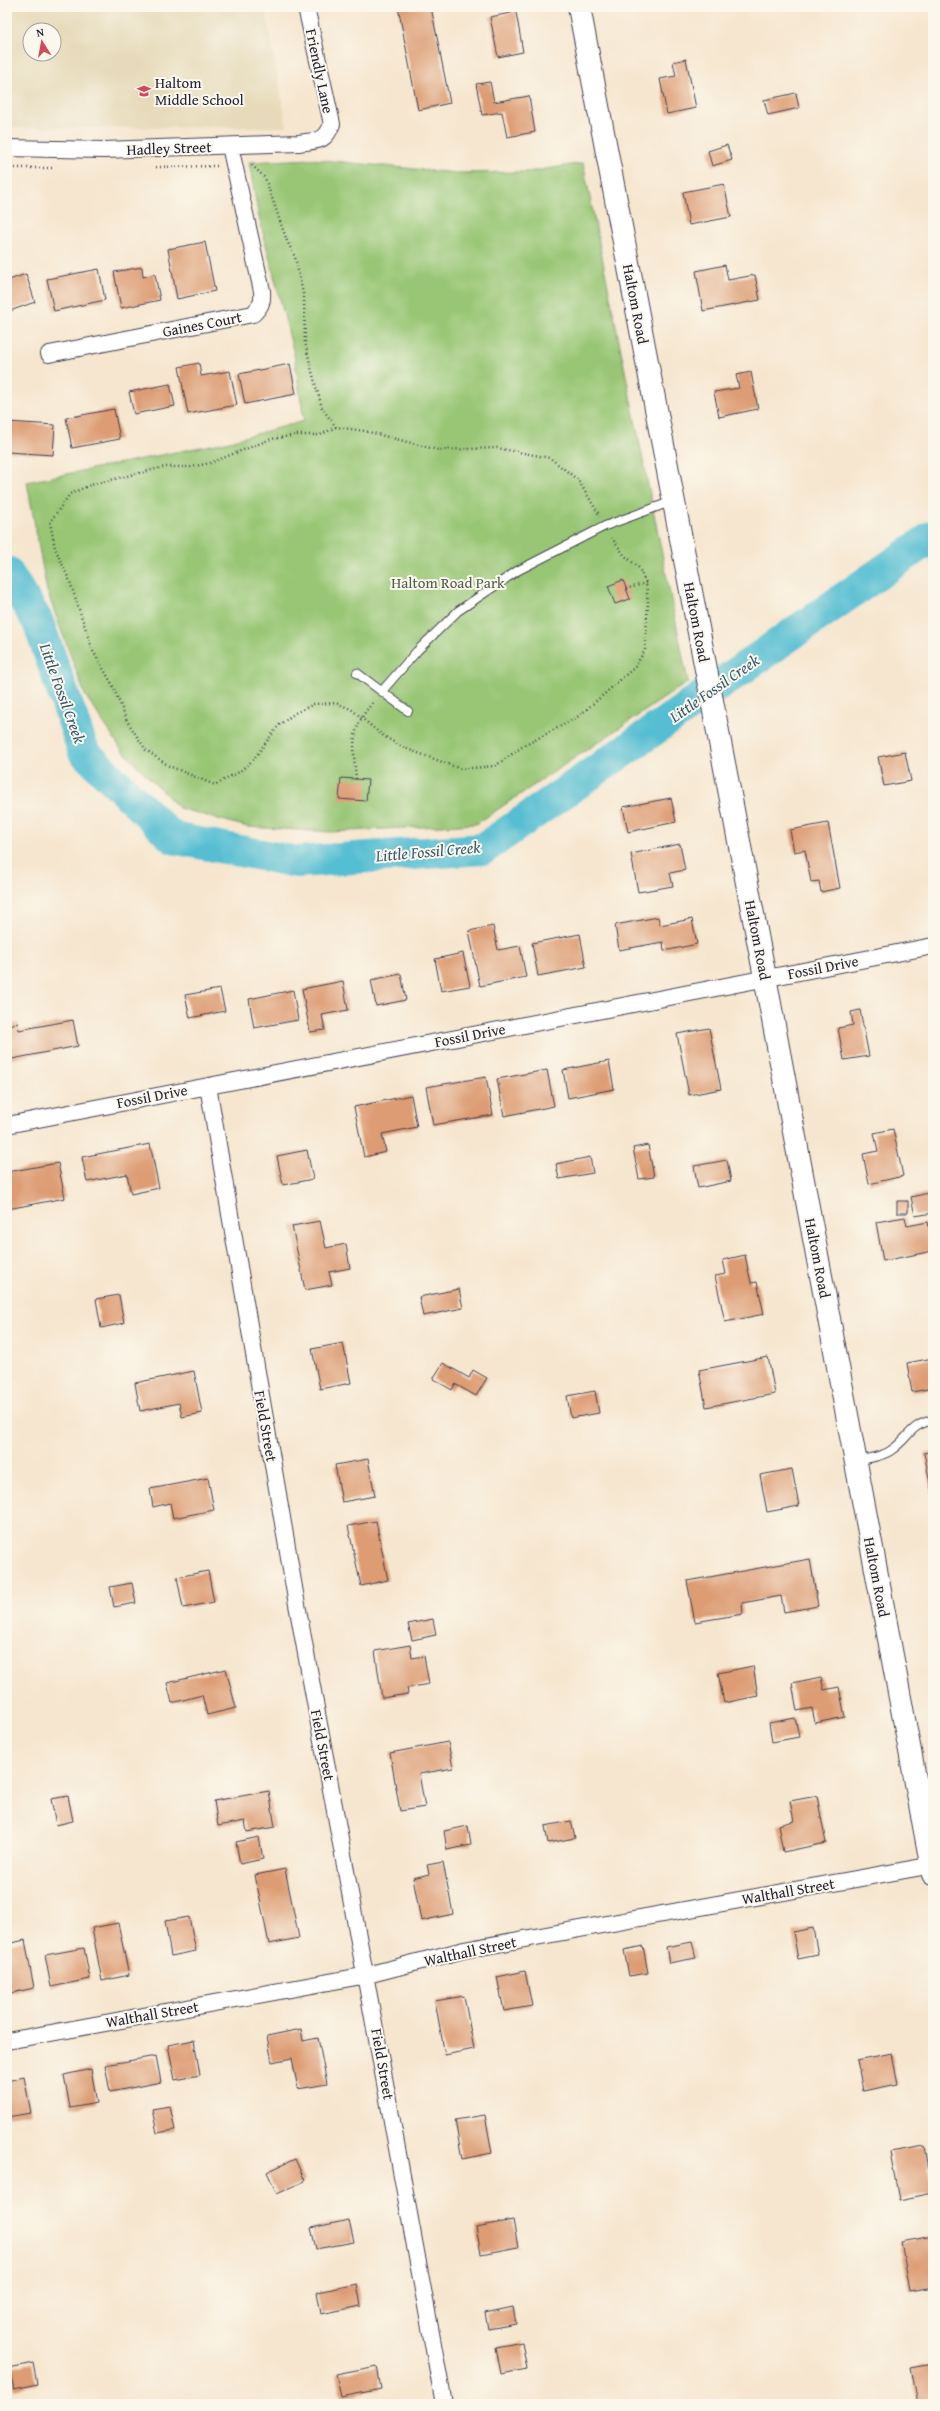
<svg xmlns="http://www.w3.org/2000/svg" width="940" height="2411" viewBox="0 0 940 2411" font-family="'Gentium Book Plus',serif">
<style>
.built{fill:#e6daba;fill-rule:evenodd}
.green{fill:#98c674;stroke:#5d7458}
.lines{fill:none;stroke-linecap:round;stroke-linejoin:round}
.river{stroke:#55bed2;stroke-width:32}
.building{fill:#dd9c73}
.service-casing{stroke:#423f51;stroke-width:10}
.minor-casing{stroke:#423f51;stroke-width:18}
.secondary-casing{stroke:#423f51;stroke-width:24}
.path{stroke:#423f51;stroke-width:2.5;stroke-dasharray:1 3;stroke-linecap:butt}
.service{stroke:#fff;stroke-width:8}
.minor{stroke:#fff;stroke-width:16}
.secondary{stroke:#fff;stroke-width:22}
.labels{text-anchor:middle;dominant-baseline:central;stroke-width:4;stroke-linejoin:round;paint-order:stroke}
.street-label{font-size:15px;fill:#22223b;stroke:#fbf7ec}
.poi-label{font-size:15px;fill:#22223b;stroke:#fbf7ec;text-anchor:start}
.park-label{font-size:15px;fill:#4b5b4f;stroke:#fbf7ec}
.water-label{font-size:16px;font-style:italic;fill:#345970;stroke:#fbf7ec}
</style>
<rect width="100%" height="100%" fill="#fbf7ec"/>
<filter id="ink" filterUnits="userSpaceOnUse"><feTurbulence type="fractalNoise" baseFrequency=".025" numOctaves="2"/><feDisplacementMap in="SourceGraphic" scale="8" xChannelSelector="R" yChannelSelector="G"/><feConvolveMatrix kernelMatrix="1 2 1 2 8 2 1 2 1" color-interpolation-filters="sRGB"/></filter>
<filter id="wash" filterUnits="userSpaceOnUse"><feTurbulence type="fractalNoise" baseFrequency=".012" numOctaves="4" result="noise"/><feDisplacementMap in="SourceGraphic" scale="16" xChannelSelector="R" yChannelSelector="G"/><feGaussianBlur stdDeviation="0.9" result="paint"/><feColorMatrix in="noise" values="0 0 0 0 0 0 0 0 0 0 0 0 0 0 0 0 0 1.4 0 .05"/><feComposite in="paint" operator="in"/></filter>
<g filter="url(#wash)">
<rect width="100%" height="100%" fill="#f6e6cf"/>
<path class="built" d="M7,7H265L287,127L7,128ZM30,30H54V54H30Z"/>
<path class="green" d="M312,159L456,173L528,172L583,163L688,682L476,824L331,832L247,827L179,808L122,750L85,695L47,591L27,482L226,442L304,421L294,354L258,213L249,162Z"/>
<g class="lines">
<path class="river" d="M7,572L38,622L84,752L173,838L297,862L483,849L933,536"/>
</g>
<g id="blocks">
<path class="building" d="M398,7H431L450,103L418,110Z
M516,12L523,52L498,57L490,17Z
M686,59L696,108L667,114L660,79L676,76L673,62Z
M490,82L494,102L529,96L535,132L507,137L502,112L482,115L476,84Z
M796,93L799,108L768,115L764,100Z
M727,145L732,160L712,166L708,151Z
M724,184L731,217L689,225L683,192Z
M205,242L215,291L177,299L168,249Z
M725,265L728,280L755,275L760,300L703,311L696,271Z
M142,267L143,277L155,274L160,300L121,308L114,272Z
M99,269L105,300L54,311L47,279Z
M26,274L35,302L7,312V275L9,280Z
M199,363L201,376L230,371L237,405L188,414L179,367Z
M290,364L296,394L245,404L239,374Z
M751,372L758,409L719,417L714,392L739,388L736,375Z
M170,384L175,406L134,414L129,392Z
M114,409L120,439L72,448L66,418Z
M7,422L55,425L53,455L7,452Z
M623,580L630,599L615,604L608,586Z
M905,752L911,781L884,786L878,757Z
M341,778L368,780L366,801L339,799Z
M671,798L676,822L628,832L623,807Z
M828,823L840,888L821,892L819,881L811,882L805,850L794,852L790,830Z
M680,844L685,870L670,873L673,886L638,892L631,854Z
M658,917L660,925L692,919L697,944L664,951L663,942L619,950L615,925Z
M493,926L498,950L520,946L526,977L480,986L469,931Z
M580,934L586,967L538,976L532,943Z
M463,953L470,986L441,991L435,959Z
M401,974L406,1000L376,1006L371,980Z
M343,981L348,1010L322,1015L325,1030L310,1032L302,989Z
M220,989L225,1011L190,1018L185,995Z
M293,990L298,1020L254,1028L249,999Z
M860,1010L869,1056L844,1060L838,1028L853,1025L851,1012Z
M73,1020L78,1046L7,1060V1025L18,1023L19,1030Z
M709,1028L721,1089L689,1095L677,1034Z
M609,1061L614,1089L568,1098L563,1070Z
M547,1070L554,1106L504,1116L497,1079Z
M486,1077L493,1115L433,1125L426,1087Z
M411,1095L417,1127L382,1134L386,1152L364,1157L354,1107Z
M893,1129L903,1176L869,1184L863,1154L878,1151L874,1133Z
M150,1144L159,1188L131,1194L127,1174L87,1182L82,1157Z
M648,1145L654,1177L639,1179L633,1148Z
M307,1150L313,1179L283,1185L277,1156Z
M590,1157L593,1173L559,1179L556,1164Z
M727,1160L731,1181L698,1188L694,1166Z
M58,1163L65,1198L8,1209L7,1172Z
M933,1192V1213L915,1216L911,1197Z
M897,1201H908V1213H897Z
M905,1217L907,1226L928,1222L933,1251L883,1261L876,1222Z
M320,1221L326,1248L346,1244L350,1268L329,1272L332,1285L305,1290L292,1226Z
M745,1255L751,1283L757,1282L764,1314L725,1322L715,1276L726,1274L723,1260Z
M459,1289L463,1308L423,1316L419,1297Z
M119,1295L124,1323L101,1328L96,1299Z
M343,1343L351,1383L320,1389L312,1349Z
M768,1357L775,1394L706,1407L699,1370Z
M933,1358V1388L912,1392L907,1363Z
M443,1363L469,1378L473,1370L487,1378L476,1396L455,1384L452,1390L433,1379Z
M194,1371L202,1413L182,1417L179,1403L140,1411L135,1383Z
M595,1391L599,1413L571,1418L567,1396Z
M933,1451V1493H932L924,1453Z
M368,1459L375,1496L342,1502L335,1465Z
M792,1469L799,1506L767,1512L760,1475Z
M208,1478L214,1510L173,1518L170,1503L153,1507L150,1489Z
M376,1521L388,1580L361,1586L348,1526Z
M810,1559L818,1606L784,1612L781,1596L742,1603L743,1614L695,1622L687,1581Z
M208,1571L214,1602L183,1608L177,1577Z
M132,1583L136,1603L114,1607L110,1587Z
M433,1619L436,1635L412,1640L408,1624Z
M410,1645L412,1658L424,1656L429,1684L407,1688L408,1694L382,1698L375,1651Z
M753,1666L758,1696L724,1703L718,1673Z
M226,1669L236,1708L207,1715L202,1695L172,1703L167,1683Z
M821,1677L824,1690L839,1687L845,1717L815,1723L812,1708L797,1711L792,1683Z
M795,1718L799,1737L772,1742L769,1723Z
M448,1742L453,1768L419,1774L425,1807L400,1811L390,1753Z
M269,1791L275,1827L247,1832L245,1821L218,1826L214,1801Z
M68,1796L73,1821L56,1825L51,1799Z
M817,1796L826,1843L783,1852L778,1825L794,1821L790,1801Z
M571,1821L575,1838L548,1843L545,1826Z
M468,1826L471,1845L447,1850L444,1831Z
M259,1837L263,1859L240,1864L236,1842Z
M443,1862L453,1914L421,1921L413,1878L429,1874L427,1865Z
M285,1869L299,1938L269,1944L255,1875Z
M189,1917L196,1951L171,1956L165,1921Z
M118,1923L129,1975L102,1981L92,1928Z
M813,1928L818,1955L798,1959L793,1932Z
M25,1940L34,1988L7,1994V1944Z
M692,1942L696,1958L669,1963L666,1947Z
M643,1946L648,1973L629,1976L624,1950Z
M84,1948L90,1979L51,1987L45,1955Z
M525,1971L532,2006L504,2011L497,1977Z
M464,1996L474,2049L445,2055L435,2001Z
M301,2029L303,2041L318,2038L327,2084L298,2089L292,2058L272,2062L267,2036Z
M194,2040L200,2075L175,2080L168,2045Z
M892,2053L898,2084L863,2091L857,2060Z
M156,2056L161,2082L110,2092L105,2065Z
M91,2069L97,2103L70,2108L64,2075Z
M24,2077L31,2113L7,2117V2081Z
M170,2106L175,2130L157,2133L152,2109Z
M485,2115L492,2153L462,2159L455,2120Z
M925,2146L933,2193L899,2200L890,2152Z
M295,2159L305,2181L277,2194L267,2172Z
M349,2220L354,2242L316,2249L311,2228Z
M513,2220L518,2247L481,2254L476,2227Z
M933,2236V2287L910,2291L901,2242Z
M357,2284L361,2306L321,2314L317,2292Z
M513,2307L516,2324L488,2329L485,2313Z
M522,2342L527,2369L501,2374L496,2347Z
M33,2363L37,2384L14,2389L9,2368Z
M933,2364V2404H918L911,2368Z
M377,2366L381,2389L341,2397L336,2374Z"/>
</g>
</g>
<g filter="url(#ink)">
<use href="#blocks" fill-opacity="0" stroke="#423f51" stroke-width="1"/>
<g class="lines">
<defs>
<path id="service" d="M357,673L408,711
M382,691L417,651L458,611L517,571L605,526L673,501
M857,1461C867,1458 882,1457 890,1451C909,1439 909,1425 933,1420"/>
<path id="minor" d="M7,148L104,150L299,143C317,140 325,143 332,124L306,7
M49,354L253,314C261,306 263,302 262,291L230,146
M208,1086L296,1599L444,2404
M7,1125L933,946
M7,2041L367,1975L464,1950L933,1865"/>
<path id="secondary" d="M579,7L765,977L933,1874"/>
</defs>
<use href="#service" class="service-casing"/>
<use href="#minor" class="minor-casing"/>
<use href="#secondary" class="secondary-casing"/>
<path class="path" d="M252,165L265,178L287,241L295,257L304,298L305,342L311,368L322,408L336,427L365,431L438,450L497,448L550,458L578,480L600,516
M156,167L219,166
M7,168H55
M336,427L320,435H297L271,439L210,463L191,467H164L90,485L70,494L50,522L55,548L70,582L93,651L112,684L127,721L146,750L169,766L215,785L239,772L253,760L279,725L295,713L314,704L336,703L351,709L382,735L402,747L461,769L495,766L522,747L579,716L635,667L645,650L648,602L646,583L639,568L624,555L612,538
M626,589L646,583
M356,779C353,743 350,729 374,701"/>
<use href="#service" class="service"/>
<use href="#minor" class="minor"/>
<use href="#secondary" class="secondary"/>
</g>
</g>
<defs>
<symbol id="school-bare" viewBox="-9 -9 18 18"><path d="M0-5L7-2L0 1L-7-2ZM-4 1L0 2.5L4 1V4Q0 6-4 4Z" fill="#d1495b" stroke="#fbf7ec" stroke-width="2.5" paint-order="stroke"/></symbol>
</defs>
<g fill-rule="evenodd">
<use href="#school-bare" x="134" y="81" width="20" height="20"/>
</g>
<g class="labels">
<g class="street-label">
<text transform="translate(320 71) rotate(78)">Friendly Lane</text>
<text transform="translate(169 148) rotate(-2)">Hadley Street</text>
<text transform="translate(636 304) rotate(79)">Haltom Road</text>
<text transform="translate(202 324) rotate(-11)">Gaines Court</text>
<text transform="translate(697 622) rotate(79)">Haltom Road</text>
<text transform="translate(758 940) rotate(79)">Haltom Road</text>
<text transform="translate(823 967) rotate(-11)">Fossil Drive</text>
<text transform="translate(470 1035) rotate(-11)">Fossil Drive</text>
<text transform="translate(152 1096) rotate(-11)">Fossil Drive</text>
<text transform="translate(818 1258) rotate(79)">Haltom Road</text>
<text transform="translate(266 1426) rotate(80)">Field Street</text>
<text transform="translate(877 1577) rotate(79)">Haltom Road</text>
<text transform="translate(323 1745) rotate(79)">Field Street</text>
<text transform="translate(788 1891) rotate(-10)">Walthall Street</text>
<text transform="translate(470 1951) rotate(-12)">Walthall Street</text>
<text transform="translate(152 2014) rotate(-10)">Walthall Street</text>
<text transform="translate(383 2064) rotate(80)">Field Street</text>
</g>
<g class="poi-label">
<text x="155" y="82">Haltom<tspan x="155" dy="17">Middle School</tspan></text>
</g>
<g class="park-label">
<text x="448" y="582">Haltom Road Park</text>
</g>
<g class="water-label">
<text transform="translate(714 688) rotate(-35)">Little Fossil Creek</text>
<text transform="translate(63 693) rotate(70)">Little Fossil Creek</text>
<text transform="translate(428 851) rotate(-5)">Little Fossil Creek</text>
</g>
</g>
<rect width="940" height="2411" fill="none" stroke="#fbf7ec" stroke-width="24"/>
<g transform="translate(42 42) rotate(349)"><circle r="19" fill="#fbf7ec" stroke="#a4a2a5"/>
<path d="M0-3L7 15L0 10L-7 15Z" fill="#d1495b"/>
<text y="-6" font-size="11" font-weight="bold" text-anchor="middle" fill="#22223b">N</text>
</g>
</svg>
